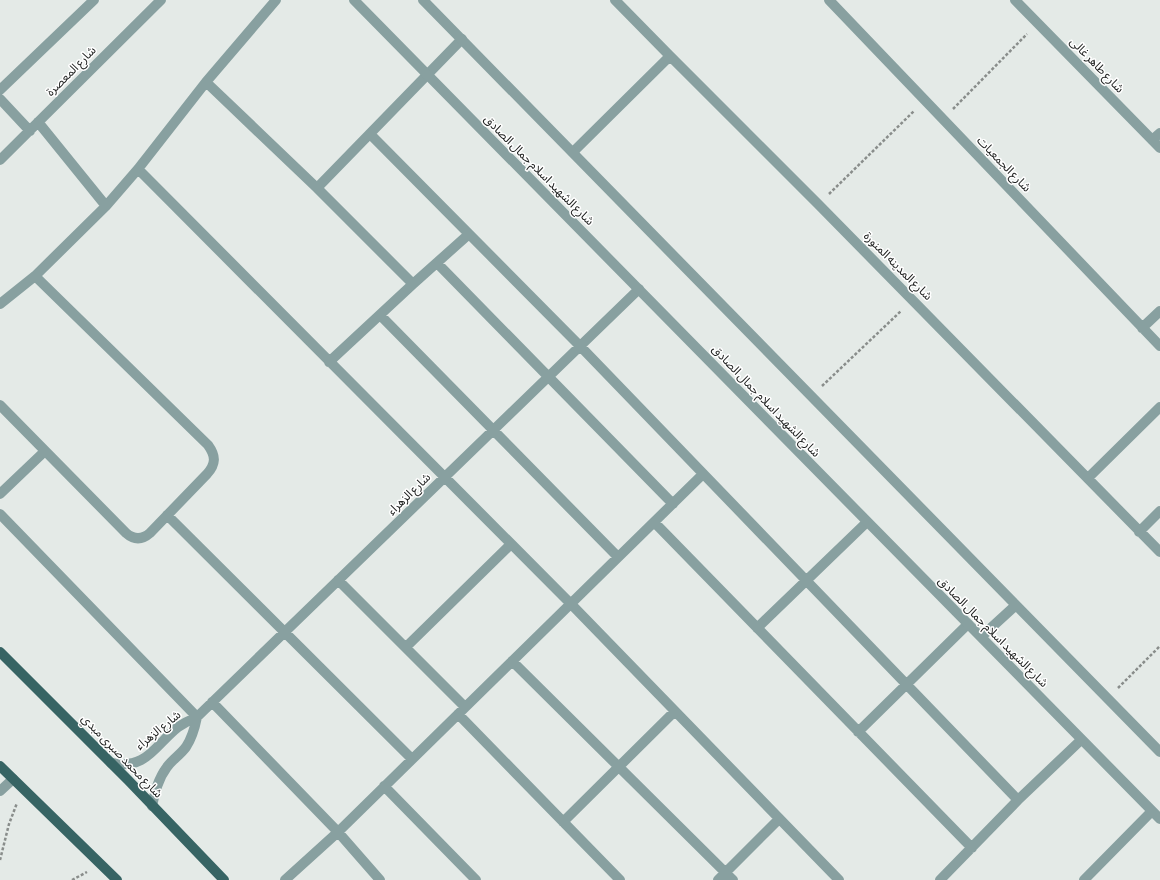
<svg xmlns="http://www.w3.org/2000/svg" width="1160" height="880" viewBox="0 0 1160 880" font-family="'Asap Condensed','Noto Sans Arabic',sans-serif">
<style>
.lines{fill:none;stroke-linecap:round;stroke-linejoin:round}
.path{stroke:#898d8b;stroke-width:2.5;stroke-dasharray:3 2;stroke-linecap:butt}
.minor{stroke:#88a0a0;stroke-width:10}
.tertiary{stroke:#88a0a0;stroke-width:10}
.primary{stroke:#376464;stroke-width:10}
.labels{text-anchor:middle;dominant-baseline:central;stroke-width:3;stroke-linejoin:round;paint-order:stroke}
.street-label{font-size:12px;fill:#202221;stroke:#fff}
</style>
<rect width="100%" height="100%" fill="#e4eae7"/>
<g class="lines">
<path class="path" d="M953,109L1027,34
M829,194L914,111
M822,386L901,311
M1118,688L1160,646
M0,860L9,824L17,803
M72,880L87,872"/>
<path class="minor" d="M615,0L670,56L818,204L1160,552
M829,0L1160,346
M1015,0L1160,148
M206,82L276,0
M0,90L94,0
M0,99L30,131
M38,122L106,206
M370,134L580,346L1018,800
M1152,140L1160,133
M573,152L670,56
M0,160L161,0
M138,169L571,604L839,880
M317,188L462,39
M437,263L673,504
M0,304L35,276L106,206L138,169L206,82L317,188L413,284
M380,315L618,557
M1142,328L1160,311
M329,362L413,284L469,234
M0,405L126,533C134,540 142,540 150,533L207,474C216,464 216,456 208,445L35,276
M1088,478L1160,407
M0,494L45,451
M0,514L197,717
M167,515L412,759
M654,522L972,848
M1139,532L1160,511
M338,580L465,707
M757,628L867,522
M406,647L511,544
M512,661L733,880
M212,702L338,832L285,880
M458,714L620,880
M858,732L968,624
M111,763C147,770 154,746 178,727C184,723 190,720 197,717L639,289
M384,786L476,880
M0,791L13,779
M152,806C155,792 158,779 167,767C172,760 181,754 186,747C192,738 195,727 197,717
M563,822L675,711
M380,880L338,832L703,474
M718,880L779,819
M940,880L1018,800L1081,740"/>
<path class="tertiary" d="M354,0L1160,819
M423,0L1160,752
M981,637L1016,605
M1084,880L1152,811"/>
<path class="primary" d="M0,652L128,780L224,880
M0,766L117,880"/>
</g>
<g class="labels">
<g class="street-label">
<text transform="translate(1097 65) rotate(46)">شارع طاهر غالى</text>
<text transform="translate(71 71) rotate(-45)">شارع المعصرة</text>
<text transform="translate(1004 164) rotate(46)">شارع الجمعيات</text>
<text transform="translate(539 170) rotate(45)">شارع الشهيد اسلام جمال الصادق</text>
<text transform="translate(898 266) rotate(45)">شارع المدينه المنورة</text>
<text transform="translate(766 401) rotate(46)">شارع الشهيد اسلام جمال الصادق</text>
<text transform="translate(409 494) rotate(-44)">شارع الزهراء</text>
<text transform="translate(993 632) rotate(45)">شارع الشهيد اسلام جمال الصادق</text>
<text transform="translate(158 730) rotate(-39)">شارع الزهراء</text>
<text transform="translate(122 756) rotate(46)">شارع محمد صبرى مبدي</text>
</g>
</g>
</svg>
